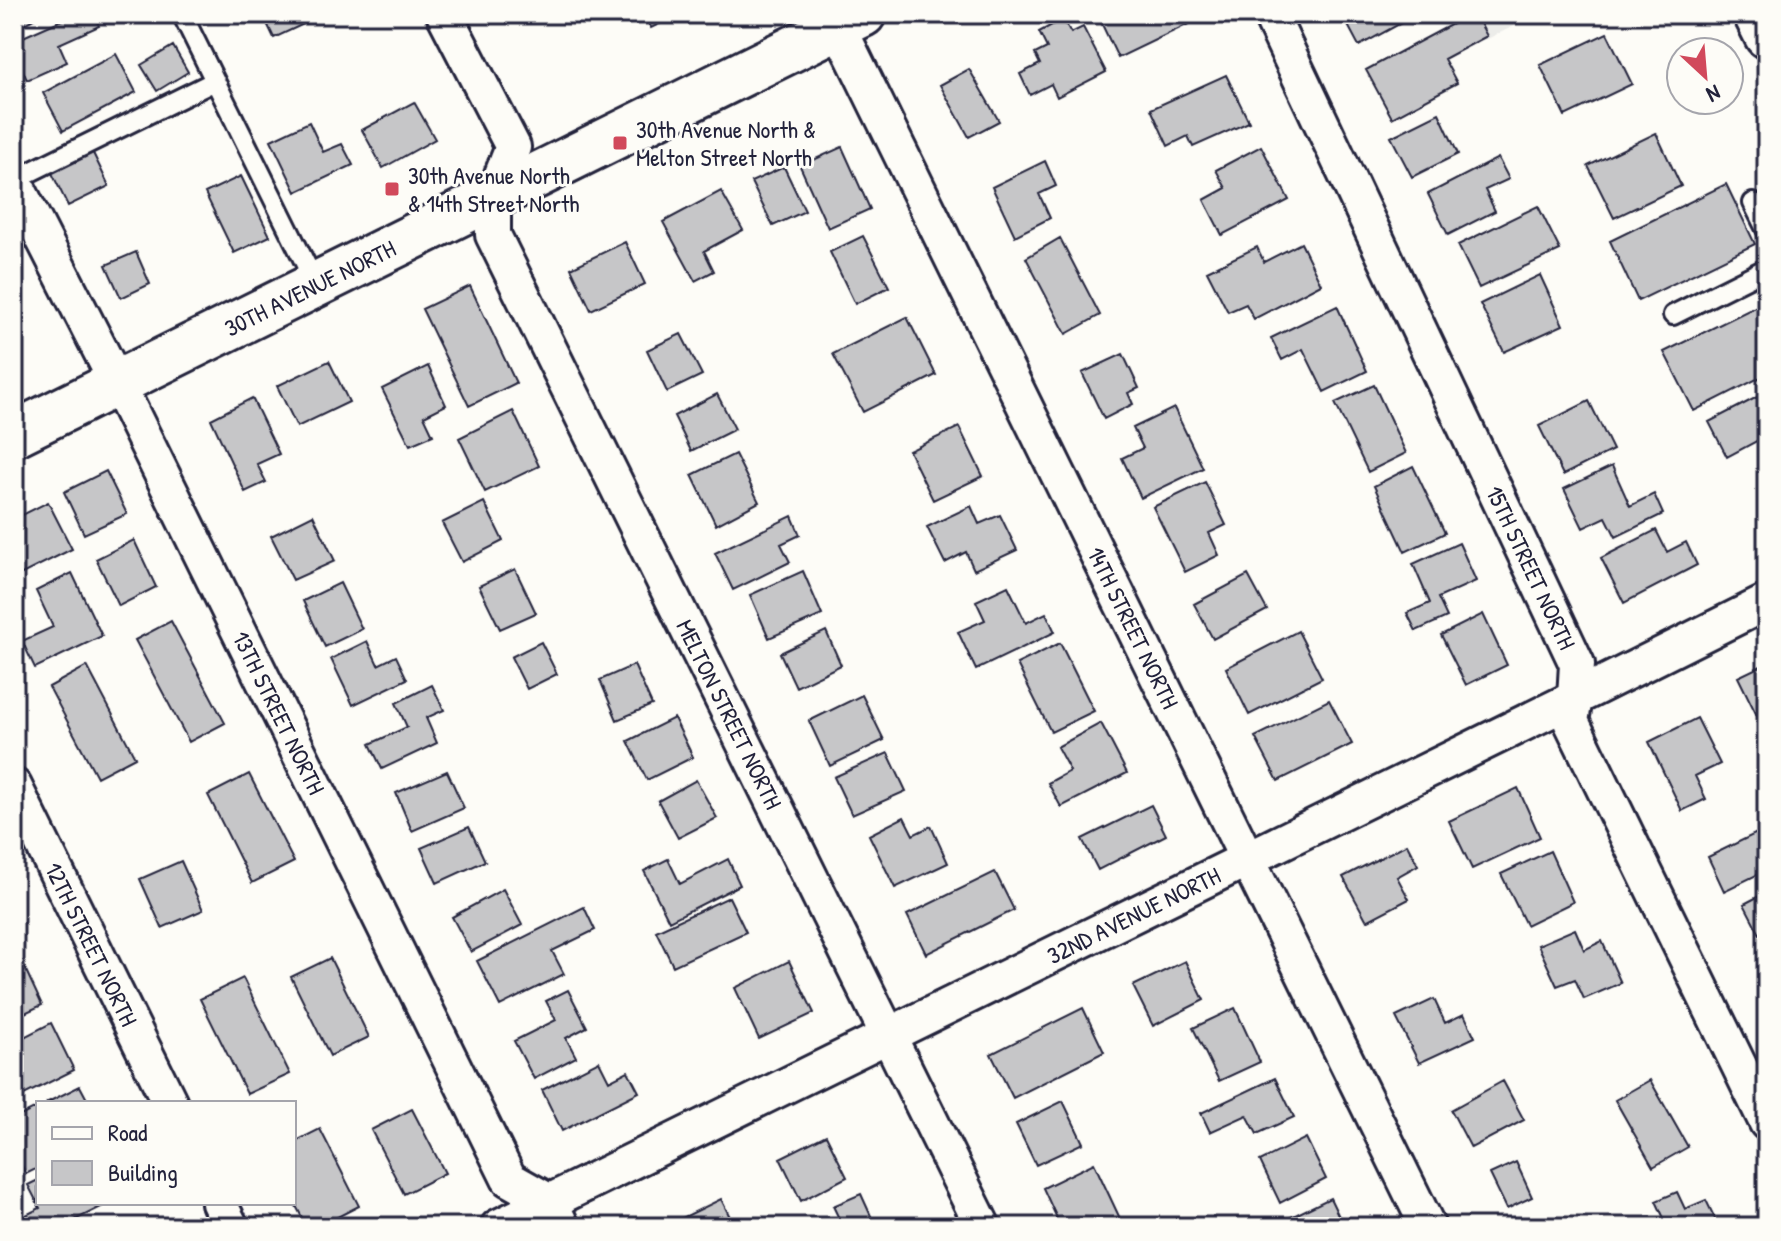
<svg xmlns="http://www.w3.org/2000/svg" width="1781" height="1241" viewBox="0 0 1781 1241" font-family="'Patrick Hand',sans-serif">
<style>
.built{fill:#ecece9}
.building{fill:#c6c6c8;stroke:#22223b;stroke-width:2}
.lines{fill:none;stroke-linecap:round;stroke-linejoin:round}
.service-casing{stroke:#22223b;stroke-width:24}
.minor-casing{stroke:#22223b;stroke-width:40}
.tertiary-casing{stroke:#22223b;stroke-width:50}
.service{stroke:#fdfcf7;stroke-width:18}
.minor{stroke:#fdfcf7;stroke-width:34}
.tertiary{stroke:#fdfcf7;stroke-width:44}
.poi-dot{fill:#d1495b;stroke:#fdfcf7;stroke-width:3}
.labels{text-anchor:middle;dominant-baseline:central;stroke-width:6;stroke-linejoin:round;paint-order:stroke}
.poi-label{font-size:24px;fill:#22223b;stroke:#fdfcf7;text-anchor:start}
.street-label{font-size:24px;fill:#22223b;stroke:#fdfcf7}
</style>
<rect width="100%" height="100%" fill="#fdfcf7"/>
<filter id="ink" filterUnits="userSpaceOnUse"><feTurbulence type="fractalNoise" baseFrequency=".0125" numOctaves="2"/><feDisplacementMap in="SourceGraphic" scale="16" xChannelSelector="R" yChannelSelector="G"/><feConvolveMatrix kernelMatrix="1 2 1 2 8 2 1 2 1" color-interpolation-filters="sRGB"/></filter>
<g filter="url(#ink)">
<path class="built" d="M1471,14H1539L1485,40Z"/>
<path class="building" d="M14,14H43L15,29Z
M75,14H94L99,26L59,44L67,62L27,80L14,51V41Z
M272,14H325L274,38L264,17Z
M644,14H680L651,28Z
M1097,14H1201L1203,17L1118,58Z
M1342,14H1415L1416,15L1359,46Z
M1471,14H1475L1487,36L1444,59L1457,83L1392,118L1366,70Z
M1063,19L1071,33L1083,27L1106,72L1057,97L1051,84L1030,95L1020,74L1040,64L1035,54L1047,48L1039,32Z
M1607,33L1632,84L1565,116L1540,65Z
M173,46L188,72L157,91L141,65Z
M116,54L136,92L63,131L43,93Z
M969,69L999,121L969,137L940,85Z
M1226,75L1249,122L1193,147L1188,136L1168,146L1151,109Z
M414,102L435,139L383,168L362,130Z
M1439,113L1458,154L1412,177L1391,137Z
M309,122L323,152L342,144L353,165L296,192L271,140Z
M1656,133L1681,186L1614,218L1588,166Z
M1261,146L1289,200L1222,235L1204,200L1226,188L1216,170Z
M842,147L870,209L828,228L800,166Z
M91,149L109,186L68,206L50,169Z
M1498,158L1509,179L1485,190L1495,211L1448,235L1428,194Z
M1045,161L1056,186L1039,194L1050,218L1015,236L992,187Z
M784,167L805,211L773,226L751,182Z
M241,176L270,236L234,253L205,193Z
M1726,184L1755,244L1638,301L1610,241Z
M721,191L743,230L704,251L714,271L695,281L663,222Z
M1538,206L1560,250L1479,288L1458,245Z
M863,236L889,287L855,304L830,252Z
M1060,238L1100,315L1066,334L1026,258Z
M625,242L645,284L591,310L571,268Z
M1301,243L1321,284L1254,319L1246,304L1228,312L1207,271L1257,247L1264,262Z
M136,252L150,284L121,298L106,265Z
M1540,275L1563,325L1504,352L1480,304Z
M470,286L516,383L469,406L422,309Z
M1767,301V374L1694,411L1664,352Z
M1337,306L1367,371L1324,392L1303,349L1282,360L1271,338Z
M907,317L936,375L863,412L833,354Z
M681,334L702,375L667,392L647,350Z
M1123,354L1139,388L1128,393L1133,404L1104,419L1082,373Z
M329,361L349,402L297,427L277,386Z
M428,366L446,405L424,416L433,435L410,445L382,389Z
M1374,385L1406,453L1368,472L1335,403Z
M1767,392V442L1764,437L1727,457L1709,422Z
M717,394L735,429L691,451L674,416Z
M252,398L279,454L257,464L266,482L245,492L211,419Z
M1589,401L1613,450L1563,475L1539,426Z
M1174,408L1203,468L1141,498L1122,458L1143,448L1133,428Z
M513,411L539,466L485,492L459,438Z
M959,427L983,476L933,500L909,451Z
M735,454L759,502L716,525L692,475Z
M1413,466L1445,533L1405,552L1374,486Z
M1612,466L1630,506L1654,494L1663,514L1616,537L1606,517L1583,528L1564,489Z
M106,471L127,514L84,534L64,492Z
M1205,482L1226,525L1209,533L1219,555L1185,572L1153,507Z
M48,502L72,549L14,578V549L18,547L14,539V519Z
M484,502L503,541L462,562L442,523Z
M971,506L979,524L1000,515L1017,550L974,570L966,552L945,563L927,527Z
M313,515L335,561L293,580L271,536Z
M792,516L800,535L781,544L790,562L733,590L715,553Z
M1656,530L1667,552L1686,542L1697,565L1624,603L1601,558Z
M134,540L156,587L119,606L96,559Z
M1459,543L1476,581L1438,598L1447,617L1416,631L1407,613L1430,603L1413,564Z
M515,569L536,613L500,629L479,586Z
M803,571L822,615L769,638L750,595Z
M72,573L102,636L35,668L22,641L53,627L36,591Z
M1248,575L1267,610L1213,639L1194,604Z
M340,583L362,629L325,647L303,601Z
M1008,586L1026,623L1046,613L1055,632L976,670L958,632L985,620L976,601Z
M1483,614L1507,665L1466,685L1441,635Z
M171,621L225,723L189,742L135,640Z
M826,631L841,665L796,687L780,653Z
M1298,631L1322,678L1249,715L1226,668Z
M367,641L378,665L396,656L407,679L353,705L331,659Z
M541,642L557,674L527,689L511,657Z
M1060,643L1094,711L1051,732L1017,664Z
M1767,663V736L1738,677Z
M634,665L652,705L617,720L600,680Z
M87,666L135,757L97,777L49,687Z
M432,685L444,710L426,718L437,743L382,769L370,744L407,727L396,703Z
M862,695L884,740L830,766L809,721Z
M1329,700L1352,744L1278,781L1255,737Z
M674,718L693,757L647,780L628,741Z
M1697,718L1720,764L1695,776L1706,799L1682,811L1649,742Z
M1101,723L1127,773L1061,807L1048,783L1070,771L1057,747Z
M888,753L906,791L852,815L834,777Z
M447,771L464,808L412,831L396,793Z
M249,774L294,862L252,883L208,795Z
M696,780L717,818L678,838L658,801Z
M1518,788L1540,837L1472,869L1449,821Z
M1151,805L1166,835L1098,870L1082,839Z
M904,817L913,835L931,826L948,863L895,888L869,835Z
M469,827L485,861L437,883L421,848Z
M1767,828V870L1724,891L1708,857Z
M1407,844L1418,865L1397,877L1409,899L1367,921L1343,877Z
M1550,851L1573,902L1526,925L1501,874Z
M668,859L680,884L728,859L740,885L669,921L644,871Z
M181,861L203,910L162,928L140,879Z
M995,872L1014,910L926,954L907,915Z
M503,889L522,925L471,952L452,917Z
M1767,892V943L1765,944L1744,904Z
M729,897L746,932L673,966L656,931Z
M584,907L595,930L552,951L564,974L500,1006L477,961Z
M1575,929L1584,950L1602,941L1621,983L1584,999L1575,979L1557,986L1538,945Z
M330,958L369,1037L330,1056L291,977Z
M789,961L814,1013L759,1039L735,988Z
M1185,961L1204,1000L1153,1026L1133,986Z
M22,962L42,1005L14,1018V966Z
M243,978L290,1074L247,1094L200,999Z
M568,990L587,1027L566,1038L576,1057L534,1079L514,1041L556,1020L546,1001Z
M1434,999L1445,1023L1464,1014L1475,1037L1419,1063L1396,1017Z
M1083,1008L1104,1052L1013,1098L991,1054Z
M1235,1008L1260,1062L1219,1081L1193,1028Z
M51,1023L74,1070L14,1100V1042Z
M599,1061L609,1081L628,1071L639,1092L562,1131L542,1090Z
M1275,1078L1294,1117L1257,1134L1247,1115L1210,1132L1201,1113Z
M1650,1080L1688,1147L1653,1167L1615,1100Z
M1503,1081L1524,1120L1471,1148L1451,1110Z
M80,1086L89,1103H46Z
M1063,1101L1083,1143L1036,1165L1016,1124Z
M38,1107V1168L26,1174L14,1150V1119Z
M412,1109L445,1173L404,1194L371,1130Z
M320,1129L359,1206L318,1227H307L294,1202V1142Z
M826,1135L847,1177L801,1201L780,1158Z
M1306,1138L1326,1179L1280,1203L1260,1161Z
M1516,1162L1532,1197L1507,1209L1490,1174Z
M1094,1163L1124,1227H1061L1043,1188Z
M38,1180V1203H109L61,1227H22L18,1219L40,1208L28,1185Z
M1677,1192L1685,1209L1706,1200L1719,1227H1668L1656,1201Z
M861,1194L876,1227H843L833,1206Z
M1330,1198L1344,1227H1294L1289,1218Z
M721,1199L735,1227H664Z"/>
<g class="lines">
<defs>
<path id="service" d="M182,14L316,285
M14,180L215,81
M1753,203L1767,231
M1673,315L1767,268"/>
<g id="minor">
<path id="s1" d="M444,14L513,147L493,197V235L983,1227"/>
<path id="s2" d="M1270,14L1577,664L1575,698L1571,721L1767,1123"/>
<path id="s3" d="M838,26L1428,1227"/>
<path id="s4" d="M14,181L117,383L509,1179L550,1202L562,1227"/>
<path id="s5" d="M14,786L170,1103"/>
<path d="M219,1203L231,1227"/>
<path id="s6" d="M498,1227L1575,698L1767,602"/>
</g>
<g id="tertiary">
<path d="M1756,14L1767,36"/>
<path id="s7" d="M14,434L863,14"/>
</g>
</defs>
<use href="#service" class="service-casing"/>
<use href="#minor" class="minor-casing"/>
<use href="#tertiary" class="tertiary-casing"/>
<use href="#service" class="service"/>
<use href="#minor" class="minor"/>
<use href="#tertiary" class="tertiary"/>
</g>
</g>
<g class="poi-dot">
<rect x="612" y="135" width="16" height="16" rx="4"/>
<rect x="384" y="181" width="16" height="16" rx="4"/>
</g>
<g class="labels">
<g class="poi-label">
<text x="636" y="129">30th Avenue North &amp;<tspan x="636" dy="28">Melton Street North</tspan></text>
<text x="408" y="175">30th Avenue North<tspan x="408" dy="28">&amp; 14th Street North</tspan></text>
</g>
<g class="street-label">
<text stroke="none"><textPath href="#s7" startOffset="330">30TH AVENUE NORTH</textPath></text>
<text stroke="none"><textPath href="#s2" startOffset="612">15TH STREET NORTH</textPath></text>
<text stroke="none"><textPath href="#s3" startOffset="670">14TH STREET NORTH</textPath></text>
<text stroke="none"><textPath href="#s4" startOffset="594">13TH STREET NORTH</textPath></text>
<text stroke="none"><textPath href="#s1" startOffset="776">MELTON STREET NORTH</textPath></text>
<text stroke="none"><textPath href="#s6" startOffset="708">32ND AVENUE NORTH</textPath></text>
<text stroke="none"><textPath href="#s5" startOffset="176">12TH STREET NORTH</textPath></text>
</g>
</g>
<rect width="1781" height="1241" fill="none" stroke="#fdfcf7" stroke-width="48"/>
<rect x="24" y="24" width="1733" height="1193" fill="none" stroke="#22223b" stroke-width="3" filter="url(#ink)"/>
<rect x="36" y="1101" width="260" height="104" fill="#fdfcf7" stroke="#a5a5ac" stroke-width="2"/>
<rect x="52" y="1127" width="40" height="12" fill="#fdfcf7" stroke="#a5a5ac" stroke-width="2"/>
<text x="108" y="1141" font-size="24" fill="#22223b">Road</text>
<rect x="52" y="1161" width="40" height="24" fill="#c6c6c8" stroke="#a5a5ac" stroke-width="2"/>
<text x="108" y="1181" font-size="24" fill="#22223b">Building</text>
<g transform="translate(1705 76) rotate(154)"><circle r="38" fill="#fdfcf7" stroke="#a5a5ac" stroke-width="2"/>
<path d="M0-6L14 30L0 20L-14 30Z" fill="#d1495b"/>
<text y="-12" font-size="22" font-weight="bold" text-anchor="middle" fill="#22223b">N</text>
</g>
</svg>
